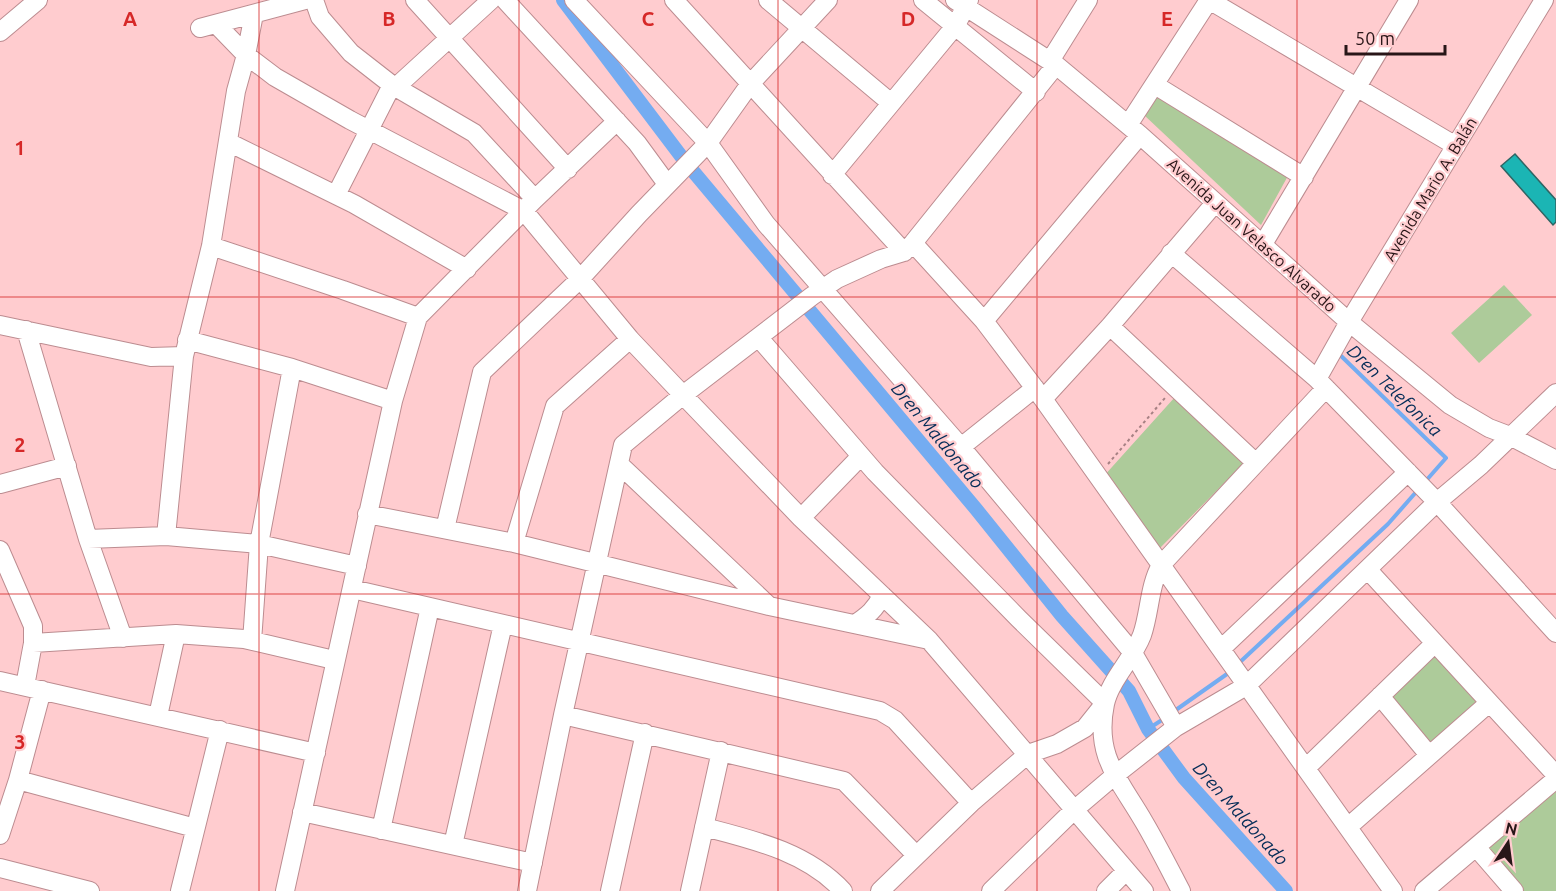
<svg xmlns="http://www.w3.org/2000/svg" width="1556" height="891" viewBox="0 0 1556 891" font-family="Ubuntu,sans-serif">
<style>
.green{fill:#adcb9a}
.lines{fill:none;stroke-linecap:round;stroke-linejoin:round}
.stream{stroke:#74acf1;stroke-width:4}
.canal{stroke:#74acf1;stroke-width:14}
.building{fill:#1bb5b4;stroke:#2f6564;stroke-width:1.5}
.minor-casing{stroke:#bc8c90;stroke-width:20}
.path{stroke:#a78184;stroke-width:2;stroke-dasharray:3 3;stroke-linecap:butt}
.minor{stroke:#fff;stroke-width:18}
.grid{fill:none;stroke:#d62828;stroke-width:1.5;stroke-opacity:0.55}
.labels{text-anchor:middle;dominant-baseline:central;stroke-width:4.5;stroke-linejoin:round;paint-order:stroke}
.street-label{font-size:16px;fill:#281618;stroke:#ffcccf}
.water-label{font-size:18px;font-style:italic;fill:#042c57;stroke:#ffcccf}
.grid-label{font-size:20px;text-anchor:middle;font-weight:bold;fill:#d62828;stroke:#ffcccf;stroke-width:4.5;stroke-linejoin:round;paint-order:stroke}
</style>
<rect width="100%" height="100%" fill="#ffcccf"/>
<path class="green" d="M1157,96L1289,174L1261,225L1144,115Z
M1504,285L1532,315L1479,363L1451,333Z
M1175,397L1246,461L1160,548L1103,477Z
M1433,654L1479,704L1429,748L1390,696Z
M1556,790V891H1517L1483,850Z"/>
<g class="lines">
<path class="stream" d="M1337,352L1446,458L1424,483
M1239,663L1388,524L1417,491
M1173,712L1227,674
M1148,729L1165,718"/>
<path class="canal" d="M563,0L687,164L976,509L1062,616L1129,691L1148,729L1184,778L1286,891"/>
</g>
<path class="building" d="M1515,154L1556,200V222L1553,225L1501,166Z"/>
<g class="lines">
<defs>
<path id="minor" d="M314,0L320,17L351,53L392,85L474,133L535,199
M415,0L568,169
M505,0L637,143L667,184
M574,0L708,143L766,224L961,447L1133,653L1176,727
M674,0L904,252
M768,0L891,103
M923,0L1036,92
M955,0L1056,65L1140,135L1349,322L1450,405L1489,428L1510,436L1556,460
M1209,0L1456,146
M216,24L246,55L275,77L350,120L524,211L630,339L683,395L801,518L929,640L1144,891
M200,28L305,0
M0,32L38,0
M1050,61L1088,0
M1155,85L1304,177
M396,87L491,0
M1128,125L1209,0
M228,142L354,204L467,269
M832,175L956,25L969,0
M336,195L392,85
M913,243L984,321L1043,399L1393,891
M1263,244L1409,0
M211,246L343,290L418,317
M1171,253L1317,379L1437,502L1556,633
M984,321L1140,135
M0,325L151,357L184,356
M1110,326L1256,463
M26,330L88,539L123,638
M759,338L875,472L1019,619L1105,703L1085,728L1057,744L1028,754L971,803L880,891
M187,340L292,368L393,401
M1317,379L1349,322L1544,0
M1043,399L1110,326L1215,203
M961,447L1035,388
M619,464L768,605
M0,484L67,466
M367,514L514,543L769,606L929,640
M801,518L861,456
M445,529L482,372L580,279L639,214L708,143L750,84L828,0
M166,536L184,356L211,246L236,91L246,55L254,14
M88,539L166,536L259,544L357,566
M514,543L555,406L630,339
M0,550L33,626V643L25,686
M1368,570L1556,775
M352,589L880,711L895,720L971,803
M855,624C867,616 876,609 882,595
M252,641L259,544L292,368
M33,643L176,634L244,639L334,660
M1221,649L1408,472
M0,681L316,753
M1380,696L1429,755
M563,715L844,781L916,855
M158,716L176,634
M1306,768L1434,644
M18,780L195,828
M302,812L533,863
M704,827C754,840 807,852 843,891
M1348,827L1489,703
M381,830L430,607
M0,835L18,780L42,690
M453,845L503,624
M1476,847L1514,891
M0,868L90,891
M180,891L220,730
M285,891L393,401L418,317L535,199L617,121
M527,891L563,715L623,445L683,395L812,296L837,279L881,259L904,252L913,243L1056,65
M610,891L645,733
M690,891L721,751
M991,891L1074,810L1114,776L1176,727L1246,686L1437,502L1481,465L1556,393
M1106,891L1125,872
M1181,891C1169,868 1157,844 1144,822C1120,780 1094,757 1105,704C1110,680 1133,659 1142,635C1150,612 1149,586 1161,565L1326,388
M1424,891L1556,779"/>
</defs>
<use href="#minor" class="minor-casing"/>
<path class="path" d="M1108,464L1165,398"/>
<use href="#minor" class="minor"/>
</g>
<path class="grid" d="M259,0V891M519,0V891M778,0V891M1037,0V891M1297,0V891M0,297H1556M0,594H1556"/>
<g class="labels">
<g class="street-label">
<text transform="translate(1430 189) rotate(-59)">Avenida Mario A. Balán</text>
<text transform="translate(1252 235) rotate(42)">Avenida Juan Velasco Alvarado</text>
</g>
<g class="water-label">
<text transform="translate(1395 390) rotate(44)">Dren Telefonica</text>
<text transform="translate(938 435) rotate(50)">Dren Maldonado</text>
<text transform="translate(1241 813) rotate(48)">Dren Maldonado</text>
</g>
</g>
<g class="grid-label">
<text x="130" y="26">A</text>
<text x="389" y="26">B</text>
<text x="648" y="26">C</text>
<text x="908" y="26">D</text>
<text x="1167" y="26">E</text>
<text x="20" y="155">1</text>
<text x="20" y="452">2</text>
<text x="20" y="749">3</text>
</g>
<g transform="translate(1508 843) rotate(13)" stroke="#ffcccf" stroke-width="4.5" paint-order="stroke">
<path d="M0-4.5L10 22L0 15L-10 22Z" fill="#281618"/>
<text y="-9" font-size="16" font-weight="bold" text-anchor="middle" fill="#281618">N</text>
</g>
<path d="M1346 45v9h99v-9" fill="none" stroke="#281618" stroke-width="3"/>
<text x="1355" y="45" font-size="18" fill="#281618" stroke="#ffcccf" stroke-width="4.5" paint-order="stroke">50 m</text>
</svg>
